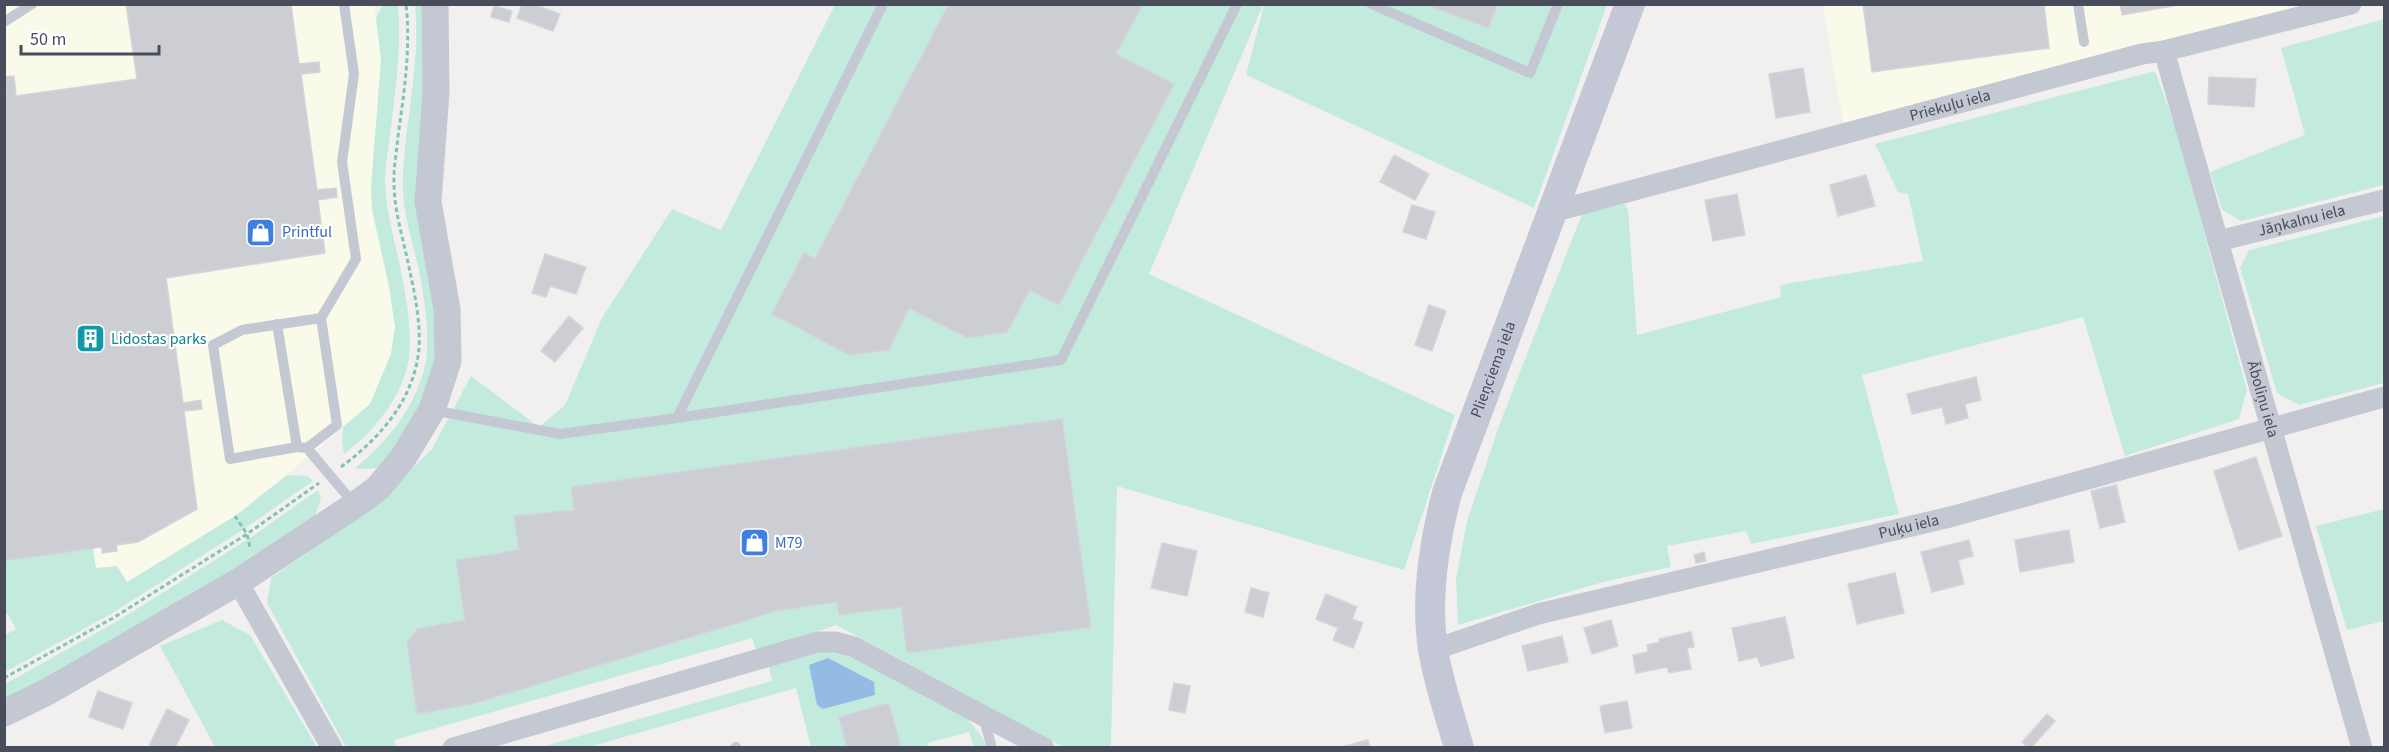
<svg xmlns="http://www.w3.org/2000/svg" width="2389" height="752" viewBox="0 0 2389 752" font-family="'Source Sans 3',sans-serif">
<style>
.commercial{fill:#fafaeb}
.green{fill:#c2ebde}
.water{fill:#94bbe3}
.building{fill:#cdced3;stroke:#d4d4da;stroke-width:1.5}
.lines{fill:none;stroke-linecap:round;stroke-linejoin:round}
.path{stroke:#7ec5b7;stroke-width:3;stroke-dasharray:4.5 3;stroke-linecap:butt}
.service{stroke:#c4c8d3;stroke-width:10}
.minor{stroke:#c4c8d3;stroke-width:21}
.tertiary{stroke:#c4c8d3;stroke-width:27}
.secondary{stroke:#c4c7d6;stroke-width:30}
.labels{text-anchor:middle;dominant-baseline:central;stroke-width:4.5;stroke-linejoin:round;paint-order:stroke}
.street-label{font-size:16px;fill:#494d5b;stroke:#fff}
.shop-label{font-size:16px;fill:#366cbe;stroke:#fff;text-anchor:start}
.culture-label{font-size:16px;fill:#0d838f;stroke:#fff;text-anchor:start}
</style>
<rect width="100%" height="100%" fill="#f2f0ef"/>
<path class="commercial" d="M5,5H374L381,59L371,188L395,327L391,354L370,404L278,482L235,516L127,583L121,573L16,629L8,614L5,615Z
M1823,5H2317L1848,128L1843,122Z"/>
<path class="green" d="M383,5H398C402,48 395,93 390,136C388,150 386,164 385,177C385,212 396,243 402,276C407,303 412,331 409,358C404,395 373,433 344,454L342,442L343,427L370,404L391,354L395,327L389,286L372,210L371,188L381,59L376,18Z
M415,5H422L436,289L434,383L384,468L357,469L355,468C388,442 416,406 425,365C431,339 424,296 419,270C412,239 401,209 403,176C405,119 421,62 415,5Z
M835,5H1263L1149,274L1455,415L1404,570L1117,486L1111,747H1063L836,625L757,653L752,638L394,740L396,747H346L267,603L271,578L372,508L432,449L471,376L539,427L565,405L602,318L672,209L721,230Z
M1264,5H1607L1534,208L1246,75Z
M2384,19V185L2241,221L2222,210L2210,172L2305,135L2281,48Z
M2155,71L2175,126L2247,390L2239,419L2125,456L2083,317L1862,375L1899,514L1751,544L1746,531L1667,546L1671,567L1603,582L1458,625L1456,579L1467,521L1500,423L1582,214L1625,204L1628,210L1637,335L1781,297L1780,285L1923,261L1908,194L1898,192L1875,144Z
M2384,216V383L2299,405L2277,393L2240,268L2249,250Z
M287,475L307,476L313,481L244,529L111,614L5,672V635L16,629L8,614L5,615L4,561L93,548L96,568L117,566L127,582L235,516Z
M318,490L321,498L313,522L160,619L11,698L5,697V684L116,622L250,538Z
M2384,509V621L2347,630L2316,526Z
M222,620L250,635L317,747H215L160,646Z
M827,649L853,658L968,719L982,737L987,747H974L969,732L927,743L928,747H901L889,703L839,717L847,747H811L796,688L589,747L538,748L772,681L769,667Z"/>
<path class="water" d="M828,658L874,682L875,695L823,709L817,705L809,665Z"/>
<path class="building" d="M126,4H291L299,64L319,62L320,72L301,74L317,190L336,188L337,197L318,200L325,253L166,278L183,403L201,400L202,409L184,411L197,509L138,542L116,545L117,551L102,553V547L4,561V97H7L4,77L14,76L16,96L137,79Z
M522,4H533L560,14L553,31L517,18Z
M949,4H1143L1116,54L1174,84L1059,305L1030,290L1007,332L968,338L909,308L889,350L849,355L772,314L804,252L815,259Z
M1425,4H1498L1488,28Z
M1863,4H2044L2049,48L1872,72Z
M2120,4H2172L2173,6L2122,15Z
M494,6L512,11L509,22L491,17Z
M1803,68L1810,112L1776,118L1769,74Z
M2209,77L2256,79L2254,107L2208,104Z
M1394,155L1429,174L1415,200L1380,182Z
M1866,175L1875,206L1838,216L1830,185Z
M1737,194L1745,235L1713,241L1705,200Z
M1412,205L1435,212L1426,239L1403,232Z
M545,254L586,267L576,294L550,286L546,297L532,293Z
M1429,305L1446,311L1432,351L1415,345Z
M569,316L583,328L555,362L541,351Z
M1976,377L1981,400L1965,404L1968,418L1946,424L1942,407L1912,414L1907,394Z
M1062,419L1091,627L907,653L901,607L839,615L837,602L776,611L476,703L417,714L407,642L417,629L465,620L456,560L519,550L514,516L574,510L571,487Z
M2256,457L2282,536L2239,550L2214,471Z
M2116,485L2125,522L2100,528L2091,491Z
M2069,530L2074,562L2020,572L2015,540Z
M1969,540L1973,556L1958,560L1964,584L1932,592L1921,552Z
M1162,543L1197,551L1187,596L1151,588Z
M1704,552L1706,561L1696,563L1694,555Z
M1895,573L1904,613L1857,624L1848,584Z
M1251,588L1269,593L1263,617L1245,612Z
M1326,594L1357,607L1352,619L1363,623L1353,648L1333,640L1338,628L1316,619Z
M1785,617L1794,658L1761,666L1757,657L1739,661L1732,628Z
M1611,620L1618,646L1592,654L1584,628Z
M1691,632L1694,647L1687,648L1691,669L1669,673L1667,667L1636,673L1633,655L1648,652L1647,645L1660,642L1659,639Z
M1562,636L1568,662L1528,671L1522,646Z
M1174,683L1190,686L1185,713L1169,710Z
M98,691L132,703L123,729L89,717Z
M1627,701L1632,728L1605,733L1600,706Z
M889,703L901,748H847L839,717Z
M167,709L189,720L175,748H148Z
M2047,714L2055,721L2031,748H2028L2022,742Z
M1368,740L1370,748H1337Z"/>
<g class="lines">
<path class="path" d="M341,467C376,441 408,407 417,362C423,335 416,299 410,272C404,240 393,210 394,177C394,164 397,150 398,136C404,93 411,48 406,4
M235,516L247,534L250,548
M4,678L113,618L247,534L319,483"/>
<path class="service" d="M883,4L677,418L1061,360L1237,4
M1371,4L1530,73L1558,4
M2078,4L2084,42
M4,22L32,4
M321,318L356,259L342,162L354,74L344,4
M277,324L297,447
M432,410L560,434L677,418
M307,448L297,447L230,459L213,345L242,330L321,318L337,425L307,448L355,505
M983,716L992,748
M735,748L736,747"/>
<g class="minor">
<path id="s1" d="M2164,51L2362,748"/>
<path id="s2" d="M1552,212L2142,54L2164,51L2351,4"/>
<path id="s3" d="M2218,241L2384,200"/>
<path d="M238,582L332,748"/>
<path id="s4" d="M1433,650L1538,614L1950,517L2384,397"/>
<path d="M453,748L818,642H836L854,647L1044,748"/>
</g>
<path class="tertiary" d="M4,713L47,692L238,582L355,505L378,488L403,458L432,410L448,361L447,309L428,202L436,92L435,4"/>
<path class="secondary" id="s5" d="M1459,748C1450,715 1438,682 1433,649C1425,597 1434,543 1447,493L1630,4"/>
</g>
<defs>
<symbol id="shop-square" viewBox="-11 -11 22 22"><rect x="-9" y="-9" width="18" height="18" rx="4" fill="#3f7fe0" stroke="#fff"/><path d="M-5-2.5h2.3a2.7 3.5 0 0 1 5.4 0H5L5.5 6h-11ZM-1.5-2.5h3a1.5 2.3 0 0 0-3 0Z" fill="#fff"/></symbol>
<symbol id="building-square" viewBox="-11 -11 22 22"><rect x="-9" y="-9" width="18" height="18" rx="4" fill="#0f9aa8" stroke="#fff"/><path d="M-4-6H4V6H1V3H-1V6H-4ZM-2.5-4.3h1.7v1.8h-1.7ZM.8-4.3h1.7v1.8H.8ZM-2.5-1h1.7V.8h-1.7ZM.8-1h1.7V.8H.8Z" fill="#fff"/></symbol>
</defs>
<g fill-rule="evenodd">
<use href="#shop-square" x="244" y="216" width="33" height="33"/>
<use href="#building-square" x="74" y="322" width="33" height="33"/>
<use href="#shop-square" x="738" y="526" width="33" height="33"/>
</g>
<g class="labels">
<g class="street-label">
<text stroke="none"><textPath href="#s2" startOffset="412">Priekuļu iela</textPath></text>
<text stroke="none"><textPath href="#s3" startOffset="86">Jāņkalnu iela</textPath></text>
<text stroke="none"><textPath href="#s5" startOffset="392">Plieņciema iela</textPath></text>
<text stroke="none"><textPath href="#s1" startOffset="362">Āboliņu iela</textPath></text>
<text stroke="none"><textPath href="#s4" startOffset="492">Puķu iela</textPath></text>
</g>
<g class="shop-label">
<text x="282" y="232">Printful</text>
<text x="775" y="543">M79</text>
</g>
<g class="culture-label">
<text x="111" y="339">Lidostas parks</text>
</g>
</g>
<rect width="2389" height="752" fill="none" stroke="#494d5b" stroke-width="12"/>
<path d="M21 45v9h138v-9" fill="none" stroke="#494d5b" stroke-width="3"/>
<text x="30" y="45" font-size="18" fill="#494d5b" stroke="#ffffff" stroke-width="4.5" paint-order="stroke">50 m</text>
</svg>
